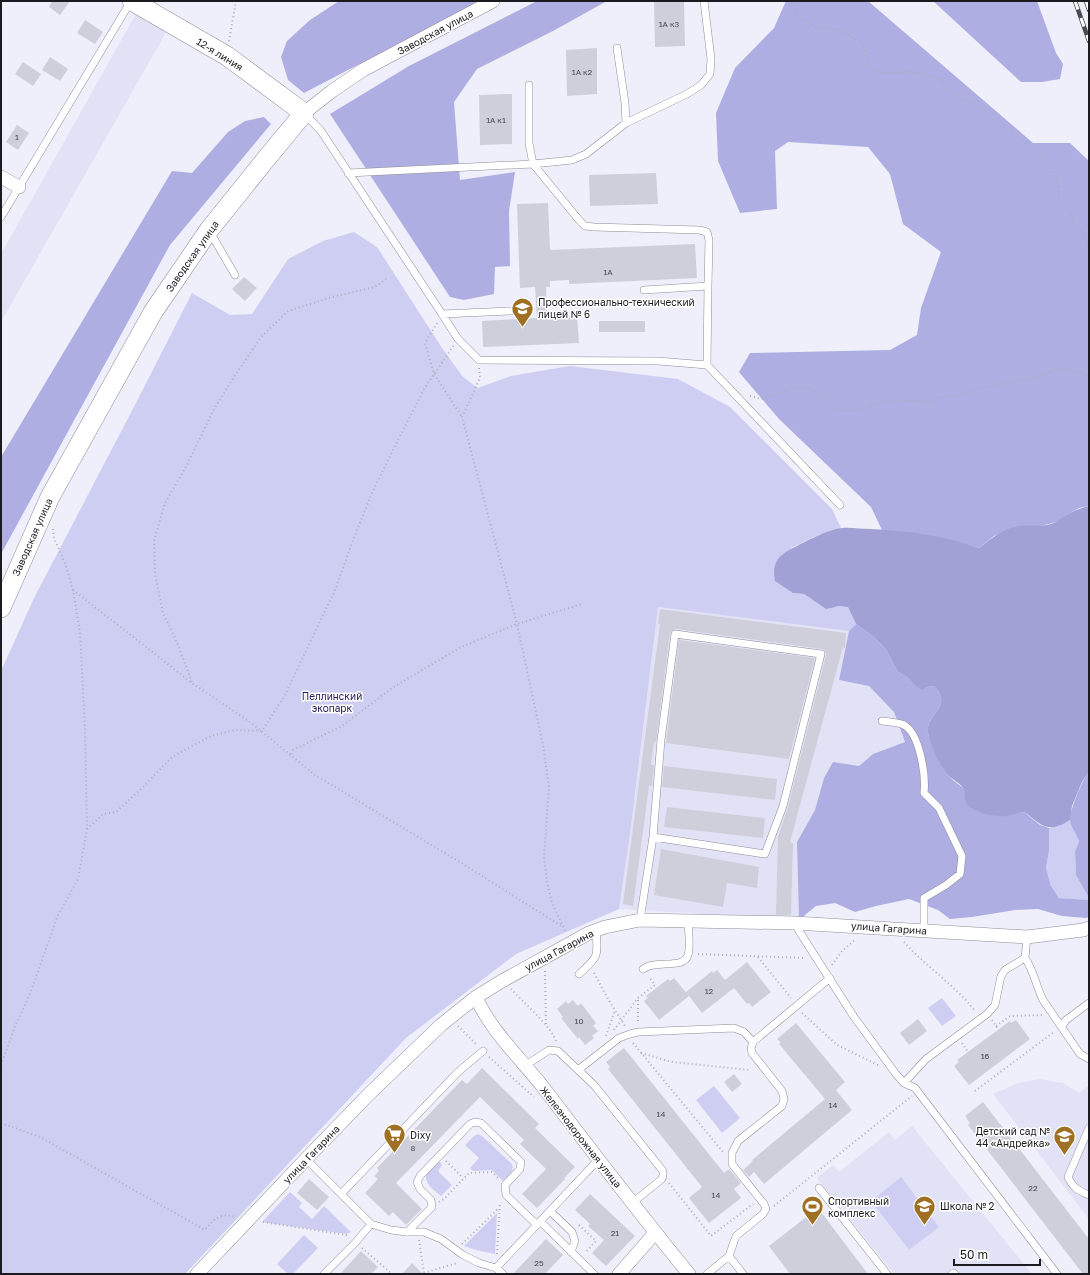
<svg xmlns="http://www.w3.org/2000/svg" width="1090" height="1275" viewBox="0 0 1090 1275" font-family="'Golos Text',sans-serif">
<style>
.built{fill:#e2e2f6}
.green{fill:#cecef3}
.forest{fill:#aeaee3}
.water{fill:#a2a1d6}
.building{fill:#cfcfdb}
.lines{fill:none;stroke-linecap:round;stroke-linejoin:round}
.lane-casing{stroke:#8d8d99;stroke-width:8}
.street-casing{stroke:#8d8d99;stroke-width:14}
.secondary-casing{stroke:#8d8d99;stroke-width:20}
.path{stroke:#adadb7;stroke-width:2;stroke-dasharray:1 3;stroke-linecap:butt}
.lane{stroke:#fff;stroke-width:7}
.street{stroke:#fff;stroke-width:13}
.secondary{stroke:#fff;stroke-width:19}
.rail-casing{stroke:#4a4a50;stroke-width:4.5}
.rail{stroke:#fff;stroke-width:3;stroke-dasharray:9;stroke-linecap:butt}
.labels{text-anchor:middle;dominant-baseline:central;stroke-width:3;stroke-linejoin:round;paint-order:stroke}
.number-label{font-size:8px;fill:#48484e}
.street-label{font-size:10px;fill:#1b1b1f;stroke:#fff}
.poi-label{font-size:10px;fill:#1b1b1f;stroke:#fff;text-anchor:start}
.park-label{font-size:10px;fill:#29205e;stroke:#fff}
</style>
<rect width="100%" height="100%" fill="#eeeffb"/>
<path class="built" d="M137,12L167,31L1,322V254Z
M658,607L849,631L839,680L869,686L894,712L905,742L873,754L859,766L824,778L815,810L797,842L799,920L619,909L630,834Z
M1040,1079L1063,1083L1079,1093L1089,1085V1219L993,1094L1018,1083Z
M912,1126L1032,1274H894L817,1178L833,1165L839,1172L889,1132L895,1140Z"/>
<path class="green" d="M354,232L377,247L442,348L463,377L478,388L511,376L570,366L678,379L730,407L832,509L841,528L816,536L791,548L793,593L804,594L826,609L832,608L838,606L848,607L856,624L849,631L658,607L630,834L619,909L516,954L406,1038L185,1274H1V671L34,598L137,401L192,293L230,315L252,314L288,259L323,241Z
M1070,820L1079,841L1075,852L1076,875L1089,898V900L1059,898L1051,886L1046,868L1049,851V828L1058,826Z
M942,998L956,1016L942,1026L928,1008Z
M714,1086L740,1118L722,1133L696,1100Z
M478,1134L482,1136L512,1164C515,1171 508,1176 503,1181L492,1170L473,1171L470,1168L479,1158L465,1145L474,1136Z
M439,1161L442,1165L438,1171L452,1185L441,1196C435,1191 422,1182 427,1173C429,1169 435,1165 439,1161Z
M901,1177L939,1227L909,1250L871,1201Z
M290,1192L302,1203L299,1207L312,1219L324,1206L351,1232L346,1234L262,1222Z
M497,1213L495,1254L480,1251L464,1246Z
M304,1235L318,1248L293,1274H288L277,1264Z"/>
<path class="forest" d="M339,1H480L304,93L288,80L281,57L287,41L310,20Z
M537,1H607L553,31L477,69L454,102L460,180L515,172L509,211L510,266L495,267L494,294L464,300L450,297L330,114L409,66Z
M786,1H868L1033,143H1070L1089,161V506L1079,508L1066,515L1056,522L1041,526H1020L994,536L979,548C948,536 915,534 882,530L871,507L779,419L739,372L750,353L890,350L917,335L921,308L941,252L903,224L890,174L868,147L788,142L775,151L777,209L740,213L718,161L716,113L735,68L774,28Z
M933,1H1037L1056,53L1063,64L1060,79L1042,82H1021Z
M264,117L271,124L170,245L1,554V457L172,171L192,173L228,132L245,121Z
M856,624L874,637L885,648L898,672L907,677L915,686L922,689L927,687L934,686C954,708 926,713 928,732C929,743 941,769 949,776C953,781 959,784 963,788C969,795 973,804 978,811L999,816L1024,812L1040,825L1049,828V851L1046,868L1051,886L1059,898L1089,900V917L1086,918L1062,916L1038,909L1015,910L972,917L950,919L938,910L909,899L876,906L855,912L835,903L816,906L799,920L797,842L815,810L824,778L833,762L859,766L873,754L905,742L894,712L869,686L839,680L849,631Z
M1089,771V898L1076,875L1075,852L1079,841C1077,835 1071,827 1070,821C1069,811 1083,779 1089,771Z"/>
<path class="water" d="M1089,506V771L1082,782L1072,806L1070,820C1066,822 1062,825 1058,826C1043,831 1035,819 1024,812C1018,813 1012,815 1006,816C996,817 982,814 973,809C961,802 968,796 963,788C960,783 953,780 949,776C940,768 929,744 928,732C926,713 954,708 934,686L927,687L922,690L915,686L907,677L898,672L885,648L874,637L856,624L848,607L838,606L832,608L826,609L804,594L793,593L775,581C771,561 780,554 797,546C808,540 830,529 842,528C851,527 861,529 870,529C906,531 945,535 979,548C992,538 1002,529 1019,526C1031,524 1044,528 1056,522C1059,520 1062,517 1066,515C1073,511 1081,508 1089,506Z"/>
<path class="building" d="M52,1H70L60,15L49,7Z
M654,1H684L685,46L655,47Z
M85,20L103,32L95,44L77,33Z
M597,48V94L567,96L566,50Z
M50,57L68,69L60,81L42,70Z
M23,62L41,74L33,86L15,74Z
M512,94V144L480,145L479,95Z
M17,125L29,133L18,150L6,142Z
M656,173L658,204L590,206L589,175Z
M548,203L550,250L695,244L697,278L569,284V280L550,281V287H546L547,317L577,316L579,343L483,347L482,321L537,318L535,287L520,288L517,204Z
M244,277L257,288L245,301L232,289Z
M599,321H645V332H599Z
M660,609L846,633L845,648L843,647L790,842L793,843L791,915H776L778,837L788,807L826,655V652L822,649L676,629L673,630L670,633L656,742H654L651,765H654L652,786H649L633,906L623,904L660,624H658Z
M679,640L815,658L789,759L666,743Z
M664,766L777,779L775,800L662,787Z
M667,807L765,818L763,838L664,827Z
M661,849L759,867L757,888L727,883L723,907L654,895Z
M747,962L771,992L752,1007L749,1003L747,1004L734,988L702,1013L686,992L712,971L713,973L717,970L725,980Z
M674,978L689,996L659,1020L644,1001L648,998L646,996L668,979L670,981Z
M573,1000L578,1006L581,1003L596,1023L593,1026L598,1031L592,1036L594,1038L585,1045L579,1037L578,1039L561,1018L563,1017L557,1009L566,1001L568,1004Z
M918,1019L927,1031L909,1045L900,1033Z
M1016,1020L1030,1039L969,1085L954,1066L959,1062L957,1060L1010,1021L1011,1023Z
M796,1023L845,1082L836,1090L852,1110L764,1184L754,1172L749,1177L743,1170L753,1161L752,1160L825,1099L779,1044L781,1043L777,1039Z
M624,1048L724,1173L729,1169L741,1183L734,1189L741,1198L709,1223L689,1198L702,1187L608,1069L610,1067L606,1062Z
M482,1068L539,1124L535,1128L575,1167L564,1178L565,1179L537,1208L522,1194L546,1169L520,1144L524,1140L480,1097L396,1183L422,1209L406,1225L393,1212L389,1216L365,1193L378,1179L374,1176L379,1171L377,1168L462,1080L467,1084Z
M734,1074L742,1084L732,1092L724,1082Z
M983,1102L1089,1239V1274H1083L968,1125L970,1123L965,1116Z
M309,1179L329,1197L317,1210L297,1193Z
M590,1194L635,1236L606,1266L592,1253L604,1240L588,1226L590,1224L575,1210Z
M818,1208L868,1274H790L769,1246Z
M546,1239L563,1255L545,1274H513Z
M361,1251L378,1267L371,1274H340Z
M412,1263L423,1274H402Z"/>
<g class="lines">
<defs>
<path id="lane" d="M617,48L625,103L626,123
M529,85V143L533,164L579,220L585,226L594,227L699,230L707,232L709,240L708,286L707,365
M304,113L321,131L442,314L458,339L479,360L658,361L707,365L840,505
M348,173L533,164L572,160L586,154L626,123L687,94L701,85L710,74L711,59L704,1
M1,217L131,1
M210,232L235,275
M644,290L708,286
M442,314L511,311L518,309L521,302
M882,721C888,722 898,722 904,725C920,734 926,776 924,793L939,808L962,856L960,874L946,885L924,898V931
M640,920L653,837L661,740L675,634L821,654L783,806L765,854L653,837
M795,923L799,931L854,1017L896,1074L904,1083L915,1088L1057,1274
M1025,958C1034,971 1036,986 1043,1000L1080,1054L1089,1059
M643,969C656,959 684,970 688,955C691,946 688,930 688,920
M579,974C599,957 598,956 596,930
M1062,1026L1066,1020L1089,1003
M753,1042L830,978
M526,1065L549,1050L558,1051L594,1085L663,1171V1175L662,1179L632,1203
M578,1070L619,1038L630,1034L638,1032L734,1028L744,1032L753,1042L751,1048L752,1053L782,1091L784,1099L782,1106L738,1141L732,1153V1164L764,1204L766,1209L763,1214L736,1236L729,1256L707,1274
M904,1083L926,1059L987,1014L995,1005L1001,976L1005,970L1025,958L1027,937
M1089,1128L1068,1177C1073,1188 1079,1191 1089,1195
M306,1159L371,1224L391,1230L407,1232H424L441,1239L463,1255L479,1263L496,1268L503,1274
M819,1188L887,1274
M341,1194L458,1072L483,1051
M550,1211L572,1232L575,1241L571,1252
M540,1221L594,1274
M407,1232L432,1207L431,1200L420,1189L417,1182L420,1176L470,1124L475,1122L481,1123L521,1162L520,1169L505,1185L506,1195L537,1225
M729,1256L743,1274
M496,1268L599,1159
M324,1274L355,1243L371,1224
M952,1274L954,1273L955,1274"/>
<path id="street" d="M304,113L332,91L363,70L493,1
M1,177L19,187
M476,997C490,1030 521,1059 543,1087C591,1150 639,1213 689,1274
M197,1274L306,1159L369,1094L441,1025L476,997L502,981L589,933L605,927L640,920L795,923L1027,937L1083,930L1089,928
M619,1274L655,1233"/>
<path id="secondary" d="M1,608L50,497L153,312L209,230L266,159L304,113L227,56L132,1"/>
</defs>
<use href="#lane" class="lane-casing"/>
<use href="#street" class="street-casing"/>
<use href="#secondary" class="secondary-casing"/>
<path class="path" d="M793,1L796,13L803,21L809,23L817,29C820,29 824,28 827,28C836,28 859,38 863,46C866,53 867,62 868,69C874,70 881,72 887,73C899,74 914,68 924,76H930L942,81L961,99L972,103L988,113L999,125L1009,129L1023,140L1052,168L1058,186L1059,199L1069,210L1073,222L1085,236L1089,250
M229,41L236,1
M437,323L425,343L434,374L462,417
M479,368L480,378L462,417L517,624L543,745L549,787L544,857L547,882L552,903L566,933
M750,396L761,399L789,389L806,386L826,398L836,410H855L867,408L886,401L898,400L930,402L939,397H949L1005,383L1036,378L1050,371L1065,369L1089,375
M73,590L192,683L250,722L315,775L463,864L563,927
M192,682L176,640L163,613L155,574L154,541L165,503L187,465L214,409L236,374L261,337L288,311L332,297L375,287L386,279
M291,754L293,750L342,726L392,688L461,647L517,624L582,604
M87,829L103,814L116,812L142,788L172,757L211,736L235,730L262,731L285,695L335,590L355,535L372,493L394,448L424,389L454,345
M904,942C926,967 955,985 975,1011
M698,954L805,958
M758,957L791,998
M832,965L842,951L856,939
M545,971L546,1025
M594,973L608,999L625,1026
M511,989C521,1000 554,1029 556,1042
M638,1000V1023
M802,1013L837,1045L878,1065
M992,1020L998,1029
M458,1026L476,1044
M996,1026L1010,1016L1042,1015
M614,1030L638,998L655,985L649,977
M606,1036L615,1010
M633,1043L723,1152
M962,1043L968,1052
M641,1053L672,1062L750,1070
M489,1057L534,1097
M1,1065L14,1029L30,994L58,915L78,879L87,829L85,729L80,632L73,590L66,566L54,538L53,529
M975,1091L1054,1032
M1,1123L40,1137L205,1230C214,1219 221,1212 235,1217
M446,1161L463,1178
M669,1183L711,1236L753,1204
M439,1202L444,1199L469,1173L492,1172L498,1178
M774,1206L912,1096
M263,1222L346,1235L349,1238
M579,1225L596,1241L585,1253
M419,1240L424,1273
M462,1244L499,1208
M362,1248L392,1274
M497,1254L500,1202
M424,1273L457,1263"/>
<use href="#lane" class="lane"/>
<use href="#street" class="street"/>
<use href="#secondary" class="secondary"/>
<defs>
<path id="rail" d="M1075,1L1089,41
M1086,1L1089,10"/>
</defs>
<use href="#rail" class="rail-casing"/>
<use href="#rail" class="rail"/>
</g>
<defs>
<symbol id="university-pin" viewBox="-11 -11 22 30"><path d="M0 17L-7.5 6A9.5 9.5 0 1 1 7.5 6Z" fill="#9f7023" stroke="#fff"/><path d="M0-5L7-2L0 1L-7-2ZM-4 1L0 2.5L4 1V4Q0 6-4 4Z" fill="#fff"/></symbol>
<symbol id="supermarket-pin" viewBox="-11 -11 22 30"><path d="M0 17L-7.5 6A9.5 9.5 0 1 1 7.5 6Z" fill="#9f7023" stroke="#fff"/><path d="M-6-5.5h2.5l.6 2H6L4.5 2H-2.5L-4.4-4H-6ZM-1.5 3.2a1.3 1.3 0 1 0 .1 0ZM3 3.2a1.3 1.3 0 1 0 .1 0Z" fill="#fff"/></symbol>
<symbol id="school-pin" viewBox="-11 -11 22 30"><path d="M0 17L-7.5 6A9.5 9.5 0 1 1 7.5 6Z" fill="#9f7023" stroke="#fff"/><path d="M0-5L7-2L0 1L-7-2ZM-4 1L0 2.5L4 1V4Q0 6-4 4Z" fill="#fff"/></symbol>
<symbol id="stadium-pin" viewBox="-11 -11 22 30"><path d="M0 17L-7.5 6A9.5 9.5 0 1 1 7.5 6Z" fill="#9f7023" stroke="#fff"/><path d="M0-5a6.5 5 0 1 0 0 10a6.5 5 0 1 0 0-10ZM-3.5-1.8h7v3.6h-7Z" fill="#fff"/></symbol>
</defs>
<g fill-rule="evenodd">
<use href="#university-pin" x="510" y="296" width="25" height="34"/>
<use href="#supermarket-pin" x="382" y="1122" width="25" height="34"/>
<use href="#school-pin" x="1052" y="1124" width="25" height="34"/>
<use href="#school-pin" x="912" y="1194" width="25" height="34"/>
<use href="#stadium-pin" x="800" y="1194" width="25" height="34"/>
</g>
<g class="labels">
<g class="number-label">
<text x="669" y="24">1А к3</text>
<text x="582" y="72">1А к2</text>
<text x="496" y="120">1А к1</text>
<text x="17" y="137">1</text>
<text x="608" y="272">1А</text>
<text x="709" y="991">12</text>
<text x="579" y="1021">10</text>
<text x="985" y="1056">16</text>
<text x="833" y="1105">14</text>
<text x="661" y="1114">14</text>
<text x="413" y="1148">8</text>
<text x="1033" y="1188">22</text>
<text x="716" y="1195">14</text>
<text x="615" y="1233">21</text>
<text x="539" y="1263">25</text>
</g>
<g class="street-label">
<text transform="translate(435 32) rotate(-28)">Заводская улица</text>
<text transform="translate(220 54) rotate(32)">12-я линия</text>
<text transform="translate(192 256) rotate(-55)">Заводская улица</text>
<text transform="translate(32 537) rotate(-66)">Заводская улица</text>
<text transform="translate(889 928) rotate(4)">улица Гагарина</text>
<text transform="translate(559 950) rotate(-28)">улица Гагарина</text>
<text transform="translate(581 1137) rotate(52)">Железнодорожная улица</text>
<text transform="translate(311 1154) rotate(-46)">улица Гагарина</text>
</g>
<g class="poi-label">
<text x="538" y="302">Профессионально-технический<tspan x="538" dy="12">лицей № 6</tspan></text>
<text x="1050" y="1131" text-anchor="end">Детский сад №<tspan x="1050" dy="12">44 «Андрейка»</tspan></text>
<text x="410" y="1135">Dixy</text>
<text x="828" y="1201">Спортивный<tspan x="828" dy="12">комплекс</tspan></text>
<text x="940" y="1206">Школа № 2</text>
</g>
<g class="park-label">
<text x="332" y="696">Пеллинский<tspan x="332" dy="12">экопарк</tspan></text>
</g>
</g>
<rect width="1090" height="1275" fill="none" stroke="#1b1b1f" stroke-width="4"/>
<path d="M954 1259v6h86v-6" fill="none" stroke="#1b1b1f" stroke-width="2"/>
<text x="960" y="1259" font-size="12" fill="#1b1b1f" stroke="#ffffff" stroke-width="3" paint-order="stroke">50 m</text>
</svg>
